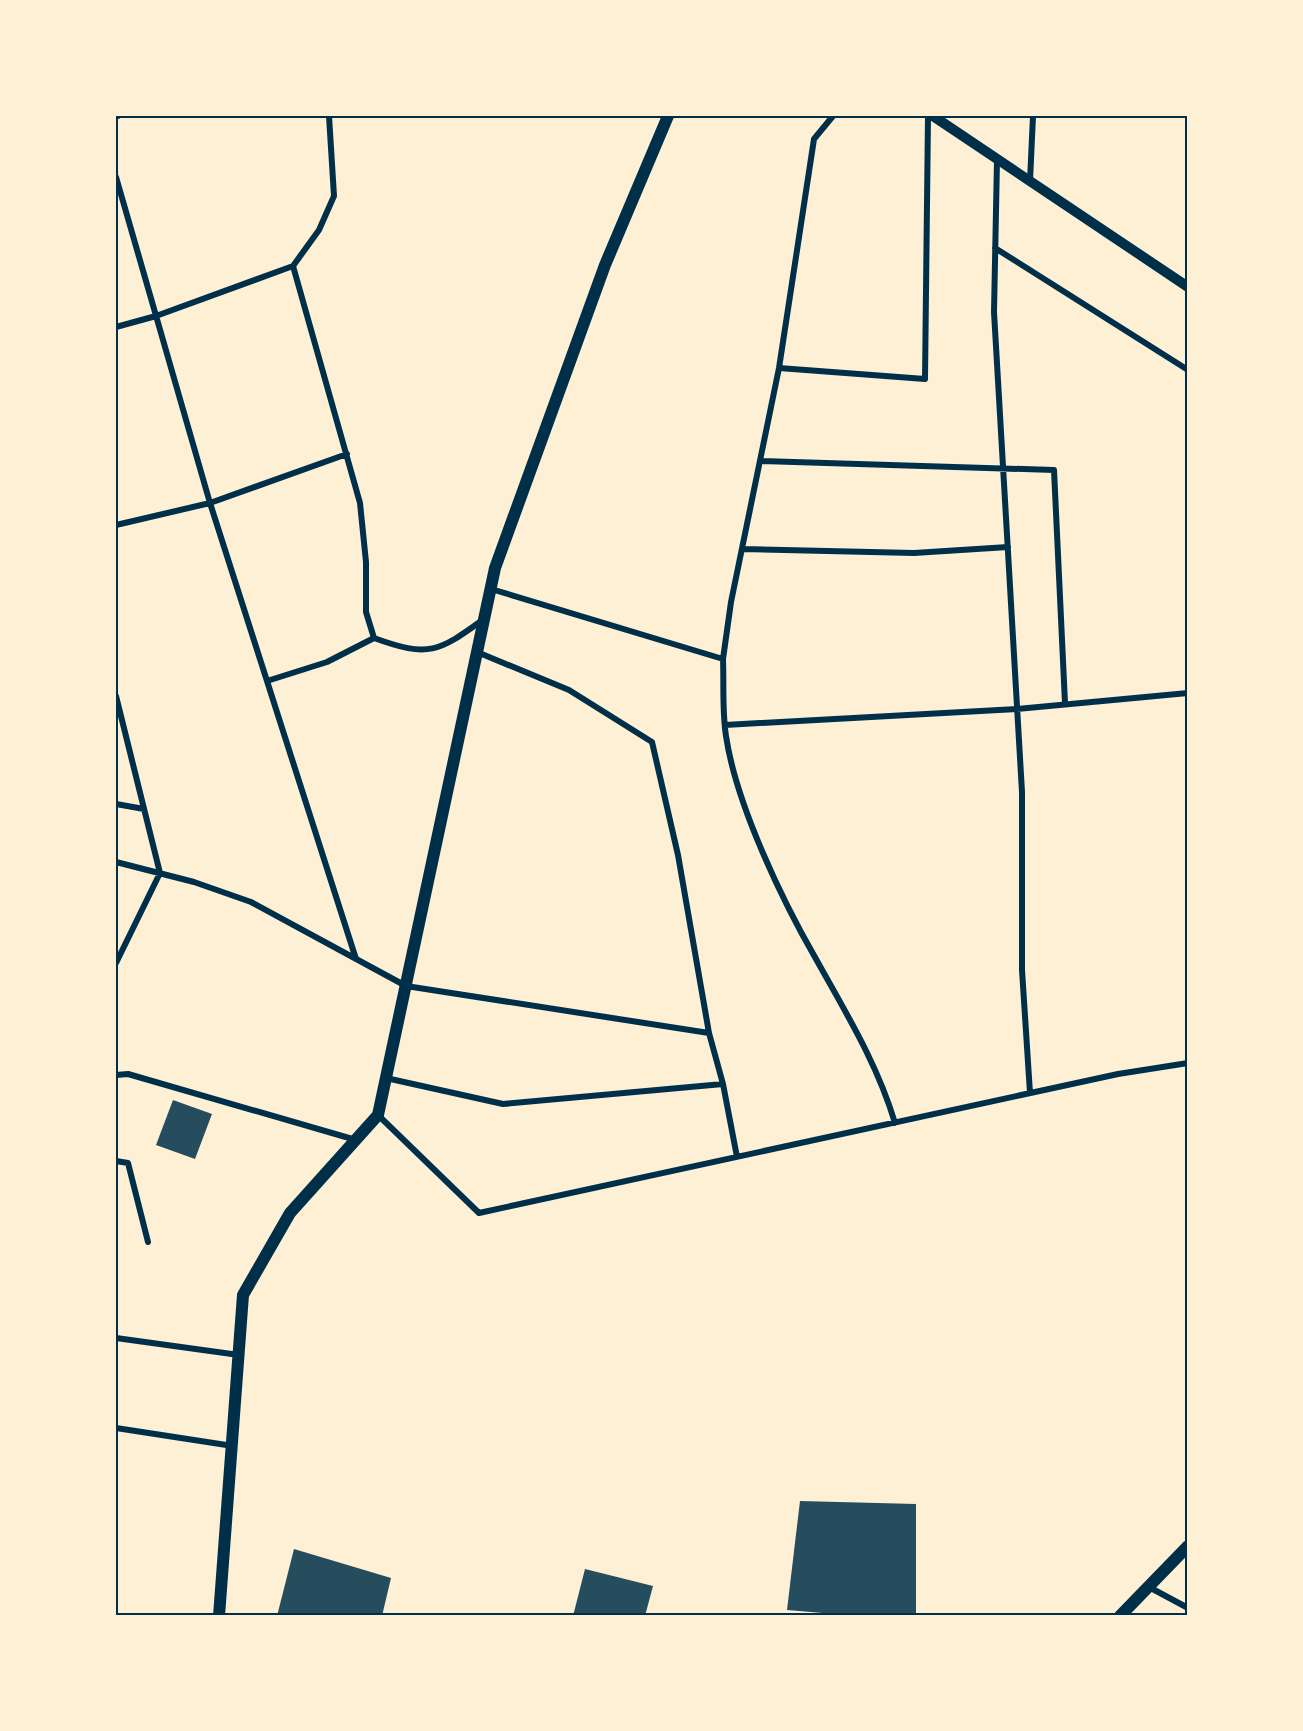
<svg xmlns="http://www.w3.org/2000/svg" width="1303" height="1731" viewBox="0 0 1303 1731" font-family="'Public Sans',sans-serif">
<style>
.building{fill:#264d5e}
.lines{fill:none;stroke-linecap:round;stroke-linejoin:round}
.minor{stroke:#003049;stroke-width:6}
.tertiary{stroke:#003049;stroke-width:10}
.secondary{stroke:#003049;stroke-width:12}
.neatline{fill:none;stroke:#003049;stroke-width:2}
</style>
<rect width="100%" height="100%" fill="#fdf0d5"/>
<path class="building" d="M173,1100L212,1114L195,1159L156,1145Z
M800,1501L916,1504V1616H858L787,1610Z
M294,1549L391,1578L382,1616H277Z
M585,1569L653,1586L645,1616H573Z"/>
<g class="lines">
<path class="minor" d="M116,116H118
M997,160L994,312L1022,792V970L1030,1093
M116,177L210,503L356,959
M1030,181L1033,116
M995,248L1188,370
M293,266L360,503L366,562V612L374,638
M116,327L156,316L293,266L319,230L334,196L329,116
M779,368L925,379L928,116
M761,461L1054,470L1065,703
M116,525L210,503L347,454
M744,549L914,553L1008,547
M491,589L723,659C724,684 722,711 726,736C736,804 782,900 816,959C846,1013 877,1063 895,1123
M477,652L569,690L652,742L678,855L709,1033L723,1084L737,1157
M723,659L731,602L779,368L814,139L833,116
M267,681L327,662L374,638C429,658 438,652 484,619
M116,696L160,873L116,963
M725,725L1017,709L1188,693
M116,804L144,809
M116,862L194,882L251,902L406,986L709,1033
M116,1075L128,1074L356,1140
M386,1078L503,1104L723,1084
M378,1115L479,1213L1118,1074L1188,1063
M116,1161L128,1163L148,1242
M116,1338L239,1355
M116,1428L233,1446
M1147,1586L1188,1608"/>
<path class="tertiary" d="M933,116L1188,287"/>
<path class="secondary" d="M219,1616L243,1295L290,1213L378,1115L495,568L605,265L668,116
M1120,1616L1188,1546"/>
</g>
<rect width="1303" height="1731" fill="none" stroke="#fdf0d5" stroke-width="234"/>
<rect x="117" y="117" width="1069" height="1497" class="neatline"/>
</svg>
